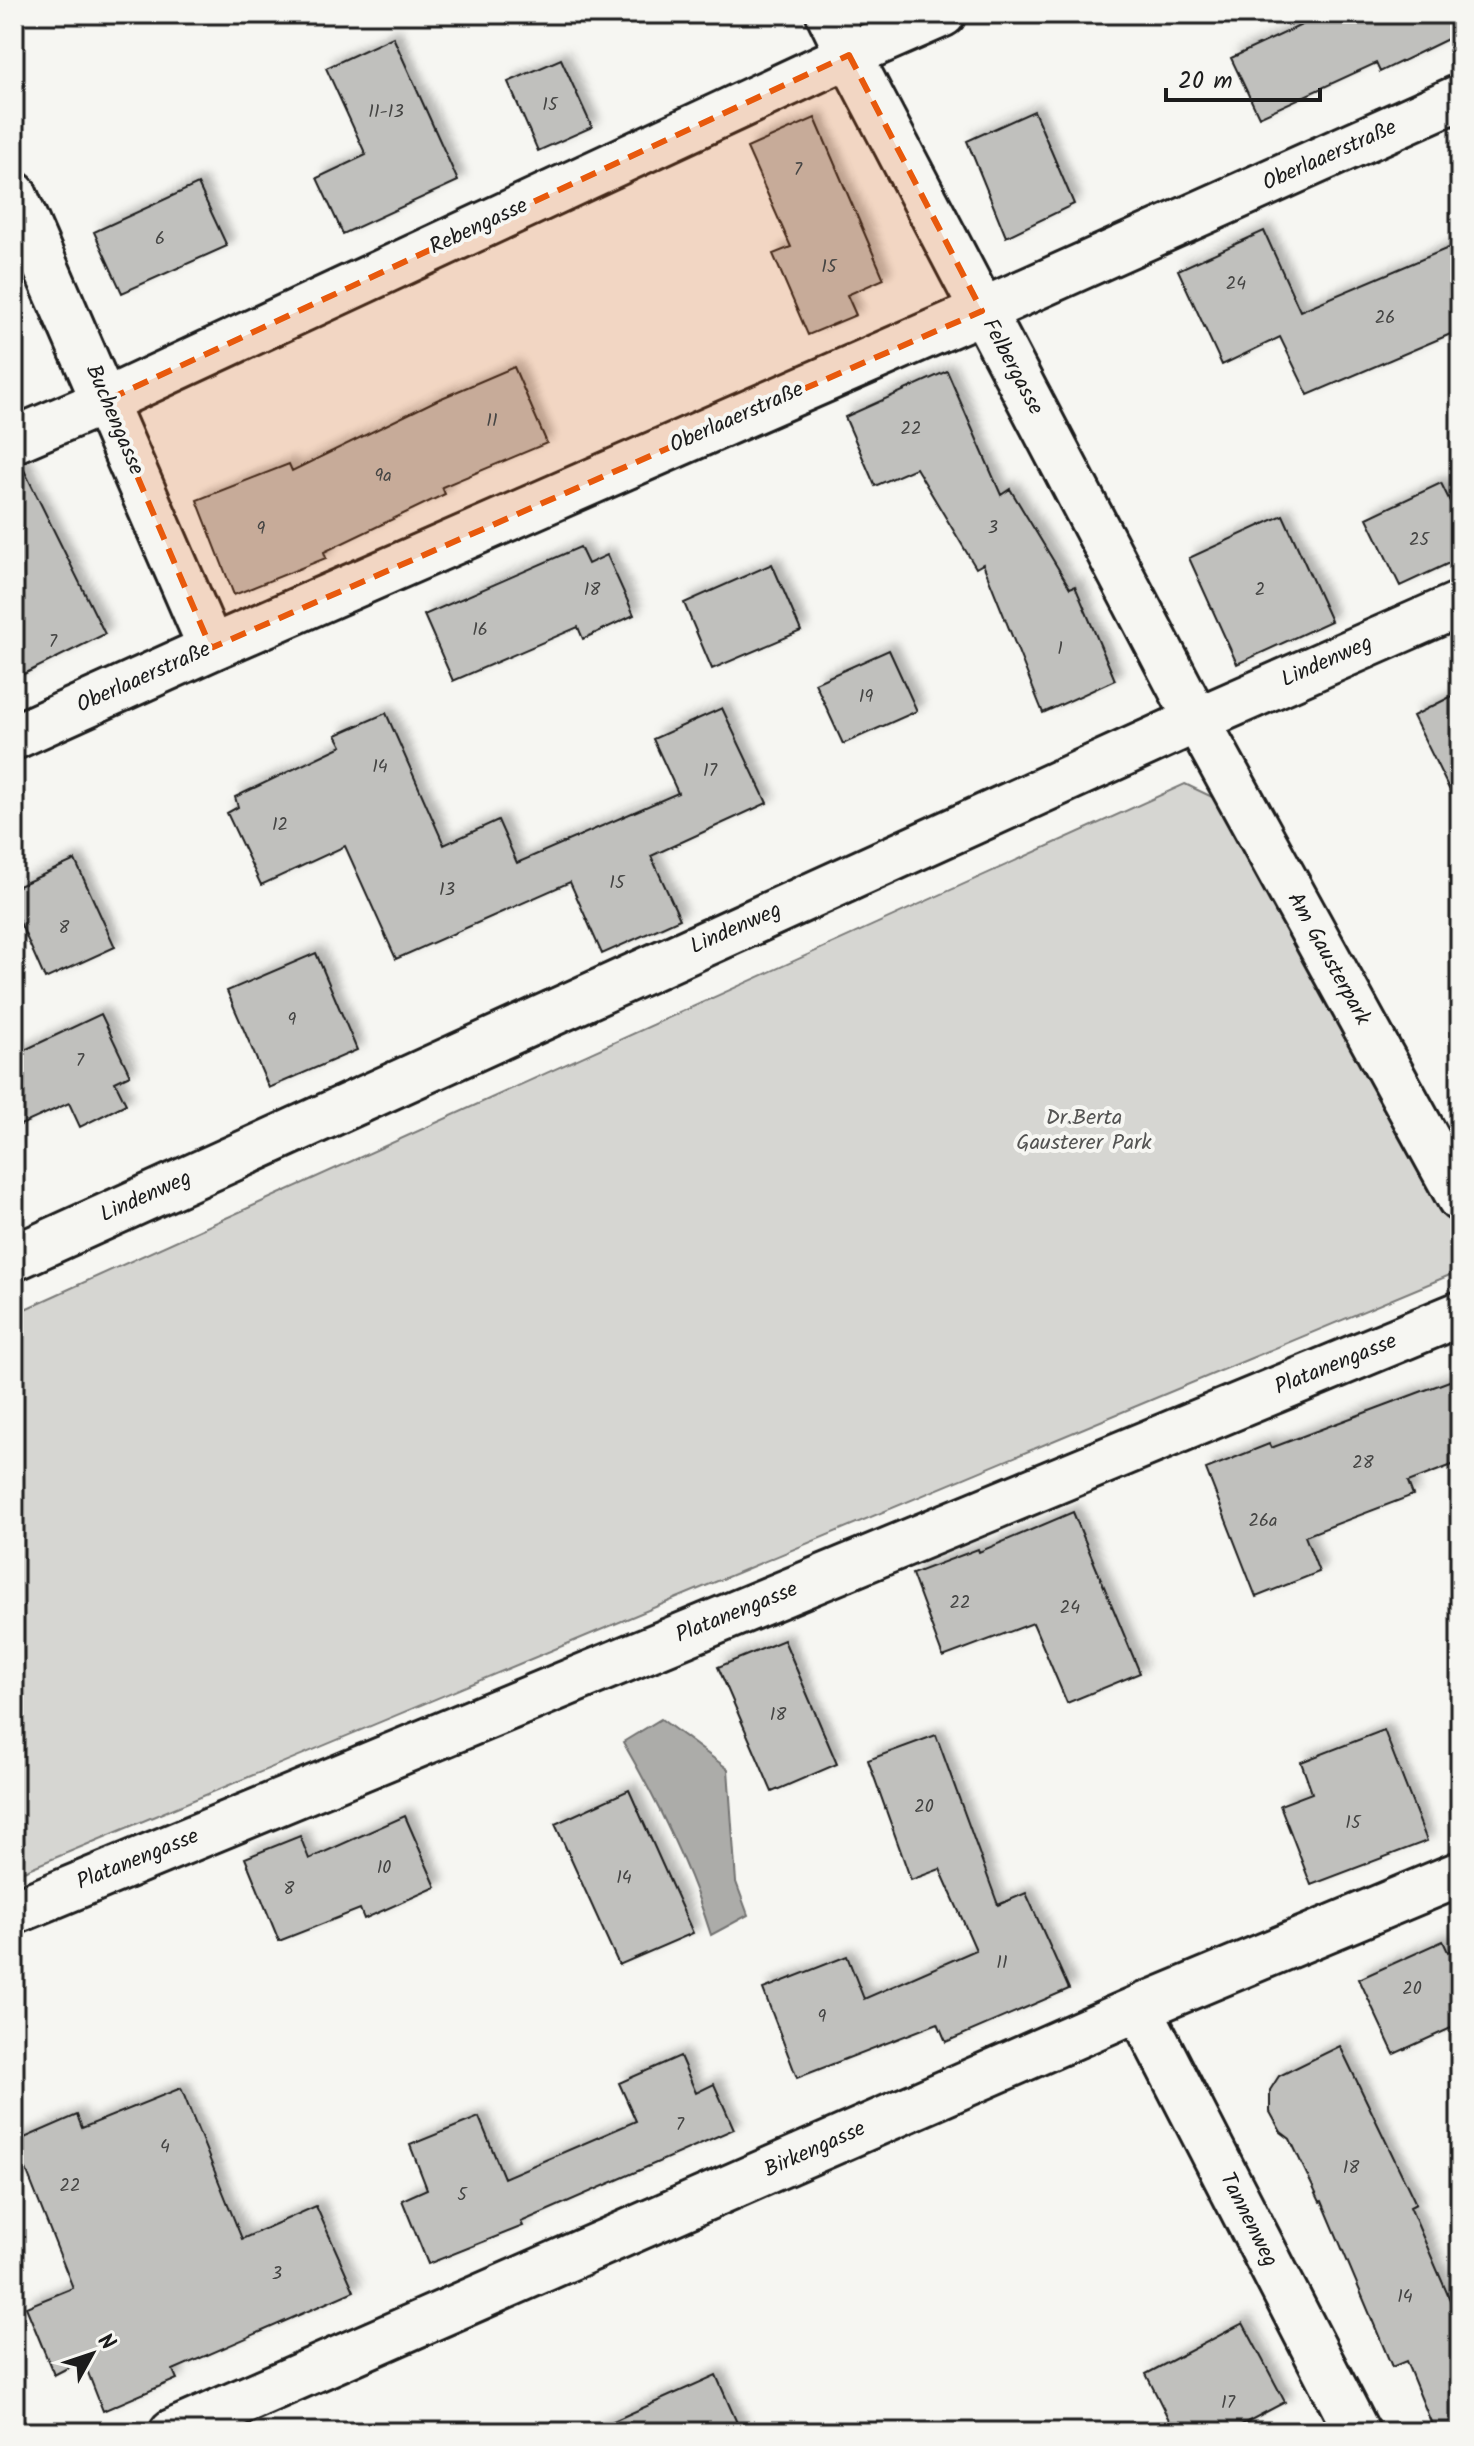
<svg xmlns="http://www.w3.org/2000/svg" width="1474" height="2446" viewBox="0 0 1474 2446" font-family="Kalam,sans-serif">
<style>
.green{fill:#d6d6d2;stroke:#797977;stroke-width:2}
.water{fill:#acaca9;stroke:#727271;stroke-width:2}
.building{fill:#c0c0bd;stroke:#1c1c1c;stroke-width:2;filter:url(#shadow)}
.lines{fill:none;stroke-linecap:round;stroke-linejoin:round}
.minor-casing{stroke:#1c1c1c;stroke-width:50}
.minor{stroke:#f6f6f2;stroke-width:44}
.marked{fill:#e8590c;fill-opacity:0.2;stroke:#e8590c;stroke-width:6;stroke-dasharray:16 10;stroke-linejoin:round}
.labels{text-anchor:middle;dominant-baseline:central;stroke-width:8;stroke-linejoin:round;paint-order:stroke}
.number-label{font-size:18px;fill:#454544}
.street-label{font-size:22px;fill:#1c1c1c;stroke:#f6f6f2}
.park-label{font-size:22px;fill:#545453;stroke:#f6f6f2}
</style>
<defs>
<filter id="shadow"><feDropShadow dx="7" dy="-7" stdDeviation="4" flood-color="#0004"/></filter>
</defs>
<rect width="100%" height="100%" fill="#f6f6f2"/>
<filter id="ink" filterUnits="userSpaceOnUse"><feTurbulence type="fractalNoise" baseFrequency=".0125" numOctaves="2"/><feDisplacementMap in="SourceGraphic" scale="16" xChannelSelector="R" yChannelSelector="G"/><feConvolveMatrix kernelMatrix="1 2 1 2 8 2 1 2 1" color-interpolation-filters="sRGB"/></filter>
<g filter="url(#ink)">
<path class="green" d="M1185,784L1229,805L1457,1230L1450,1275L14,1875V1314Z"/>
<path class="water" d="M661,1719L728,1769L736,1882L748,1915L711,1935C690,1867 658,1803 623,1742Z"/>
<path class="building" d="M1325,14H1460V33L1380,72L1376,63L1259,117L1231,58Z
M393,37L458,181L343,234L317,178L366,155L326,68Z
M561,59L592,127L538,151L508,82Z
M1034,111L1074,204L1006,237L967,141Z
M815,118L884,279L847,295L856,315L808,335L773,254L791,247L747,148Z
M198,184L227,246L122,293L94,232Z
M1264,231L1300,311L1460,243V330L1308,395L1280,337L1222,365L1178,270Z
M514,367L547,443L442,487L445,494L324,552L326,558L234,595L197,500L289,464L292,471L437,400Z
M947,371L1001,495L1010,489L1070,588L1075,586L1115,680L1043,713L983,564L976,568L916,468L875,486L845,417Z
M14,464H21L105,634L14,679Z
M1441,483L1460,522V558L1400,586L1367,518Z
M1283,515L1331,621L1237,664L1189,558Z
M580,547L588,564L607,555L634,615L583,639L578,627L453,681L424,615Z
M772,564L801,631L712,669L684,603Z
M889,650L917,711L843,744L815,683Z
M1460,692V811L1413,716Z
M722,708L767,803L651,856L680,919L602,954L570,882L396,959L345,846L261,885L227,813L238,807L235,797L342,746L336,735L386,713L444,845L498,820L517,863L678,793L653,739Z
M75,860L115,947L45,979L14,909V888Z
M316,953L357,1050L269,1088L227,991Z
M101,1014L130,1075L115,1082L126,1104L80,1127L69,1103L14,1128V1055Z
M1460,1377V1462L1408,1482L1413,1495L1305,1536L1319,1572L1256,1597L1206,1469L1269,1444L1271,1448Z
M1073,1512L1140,1673L1067,1703L1033,1623L943,1657L912,1574L978,1549L979,1552Z
M784,1640L837,1764L772,1792L718,1667Z
M1384,1730L1427,1841L1311,1885L1280,1805L1312,1793L1301,1762Z
M936,1735L998,1905L1026,1893L1069,1989L946,2042L938,2023L797,2078L763,1989L847,1956L864,1999L976,1950L940,1869L911,1880L868,1760Z
M629,1790L693,1933L619,1965L555,1824Z
M405,1816L436,1887L364,1919L360,1909L279,1941L245,1858L300,1836L309,1859Z
M1443,1941L1448,1952L1460,1946V2024L1394,2054L1359,1979Z
M1340,2046L1416,2204L1410,2207L1460,2323V2432H1435L1406,2361L1392,2367L1322,2201L1320,2202L1290,2139L1281,2132L1270,2112V2090L1279,2076Z
M680,2056L696,2093L714,2084L734,2129L521,2222L523,2226L428,2264L402,2200L427,2189L410,2145L479,2117L504,2178L636,2121L619,2083Z
M181,2088L242,2239L316,2206L354,2291L173,2370L177,2379L103,2411L83,2360L54,2375L26,2307L73,2288L15,2142L77,2115L82,2128Z
M1243,2323L1285,2402L1228,2432H1175L1146,2374Z
M716,2375L741,2432H589Z"/>
<g class="lines">
<defs>
<path id="minor" d="M829,14L849,55L1197,720L1460,1199
M14,194L211,648
M14,440L105,401L849,55L943,14
M14,737L211,648L982,311L1460,97
M14,1258L1197,720L1460,604
M14,1912L1460,1314
M1139,2008L1357,2432
M172,2432L1139,2008L1460,1874"/>
</defs>
<use href="#minor" class="minor-casing"/>
<use href="#minor" class="minor"/>
</g>
</g>
<path class="marked" d="M849,55L982,311L211,648L105,401Z"/>
<g class="labels">
<g class="number-label">
<text x="550" y="105">15</text>
<text x="386" y="112">11-13</text>
<text x="798" y="170">7</text>
<text x="160" y="239">6</text>
<text x="829" y="267">15</text>
<text x="1236" y="284">24</text>
<text x="1385" y="318">26</text>
<text x="492" y="421">11</text>
<text x="911" y="429">22</text>
<text x="383" y="476">9a</text>
<text x="993" y="528">3</text>
<text x="261" y="529">9</text>
<text x="1419" y="540">25</text>
<text x="592" y="590">18</text>
<text x="1260" y="590">2</text>
<text x="480" y="630">16</text>
<text x="53" y="642">7</text>
<text x="1060" y="649">1</text>
<text x="866" y="697">19</text>
<text x="380" y="767">14</text>
<text x="710" y="771">17</text>
<text x="280" y="825">12</text>
<text x="617" y="883">15</text>
<text x="447" y="890">13</text>
<text x="64" y="928">8</text>
<text x="292" y="1020">9</text>
<text x="80" y="1061">7</text>
<text x="1363" y="1463">28</text>
<text x="1263" y="1521">26a</text>
<text x="960" y="1603">22</text>
<text x="1070" y="1608">24</text>
<text x="778" y="1715">18</text>
<text x="924" y="1807">20</text>
<text x="1353" y="1823">15</text>
<text x="384" y="1868">10</text>
<text x="624" y="1878">14</text>
<text x="289" y="1889">8</text>
<text x="1002" y="1963">11</text>
<text x="1412" y="1989">20</text>
<text x="822" y="2017">9</text>
<text x="680" y="2125">7</text>
<text x="165" y="2147">4</text>
<text x="1351" y="2168">18</text>
<text x="70" y="2186">22</text>
<text x="462" y="2195">5</text>
<text x="277" y="2274">3</text>
<text x="1405" y="2297">14</text>
<text x="1228" y="2403">17</text>
</g>
<g class="street-label">
<text transform="translate(1330 156) rotate(-24)">Oberlaaerstraße</text>
<text transform="translate(479 227) rotate(-25)">Rebengasse</text>
<text transform="translate(1012 367) rotate(62)">Felbergasse</text>
<text transform="translate(737 418) rotate(-24)">Oberlaaerstraße</text>
<text transform="translate(114 420) rotate(67)">Buchengasse</text>
<text transform="translate(1327 662) rotate(-24)">Lindenweg</text>
<text transform="translate(144 678) rotate(-24)">Oberlaaerstraße</text>
<text transform="translate(736 929) rotate(-24)">Lindenweg</text>
<text transform="translate(1328 959) rotate(61)">Am Gausterpark</text>
<text transform="translate(146 1197) rotate(-24)">Lindenweg</text>
<text transform="translate(1336 1365) rotate(-22)">Platanengasse</text>
<text transform="translate(737 1613) rotate(-22)">Platanengasse</text>
<text transform="translate(138 1860) rotate(-22)">Platanengasse</text>
<text transform="translate(815 2150) rotate(-24)">Birkengasse</text>
<text transform="translate(1248 2220) rotate(63)">Tannenweg</text>
</g>
<g class="park-label">
<text x="1084" y="1118">Dr.Berta<tspan x="1084" dy="25">Gausterer Park</tspan></text>
</g>
</g>
<rect width="1474" height="2446" fill="none" stroke="#f6f6f2" stroke-width="48"/>
<rect x="24" y="24" width="1426" height="2398" fill="none" stroke="#1c1c1c" stroke-width="3" filter="url(#ink)"/>
<g transform="translate(92 2354) rotate(50)" stroke="#f6f6f2" stroke-width="6" paint-order="stroke">
<path d="M0-6L14 30L0 20L-14 30Z" fill="#1c1c1c"/>
<text y="-12" font-size="22" font-weight="bold" text-anchor="middle" fill="#1c1c1c">N</text>
</g>
<path d="M1166 88v12h154v-12" fill="none" stroke="#1c1c1c" stroke-width="4"/>
<text x="1178" y="88" font-size="24" fill="#1c1c1c" stroke="#f6f6f2" stroke-width="6" paint-order="stroke">20 m</text>
</svg>
